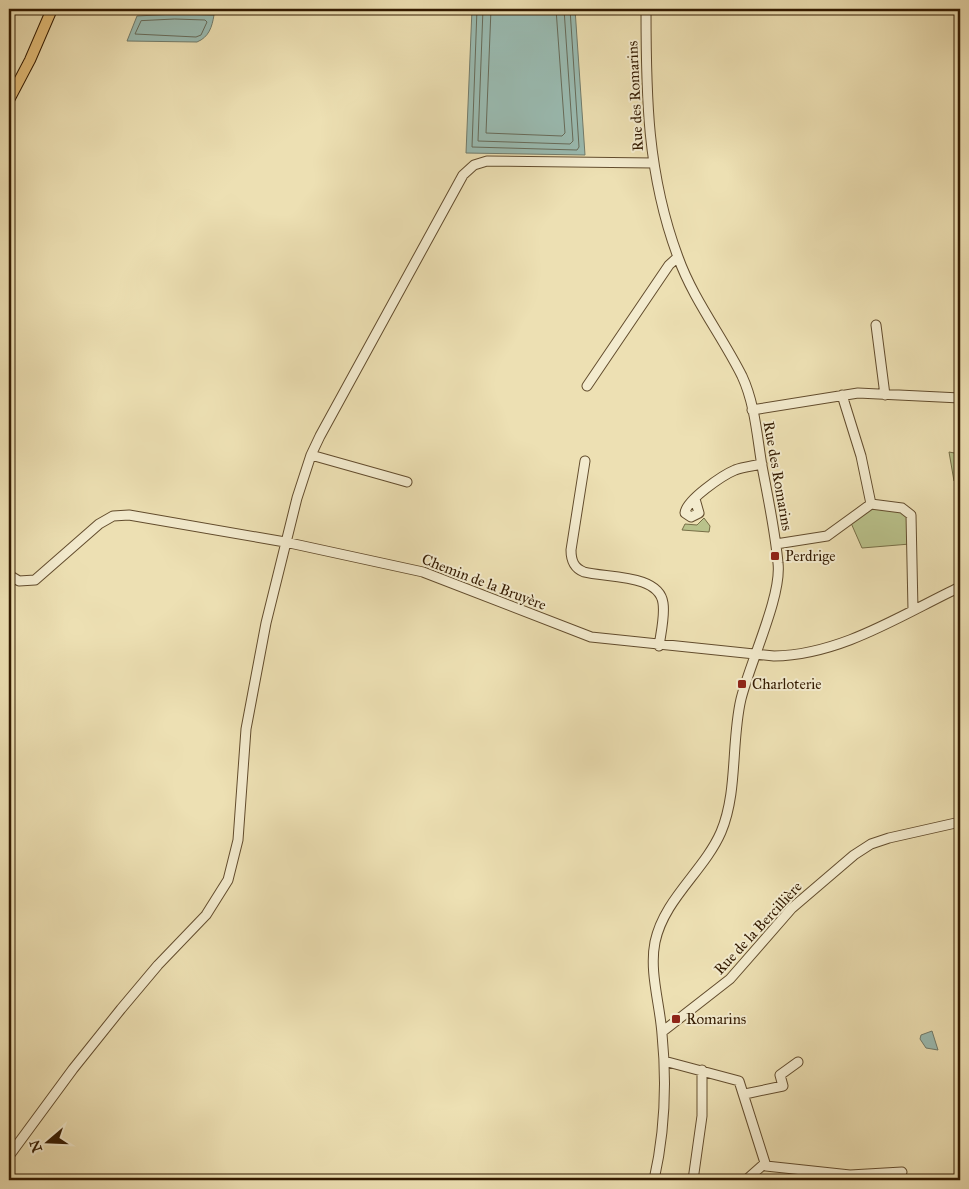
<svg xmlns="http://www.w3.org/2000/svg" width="969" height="1189" viewBox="0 0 969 1189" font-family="'IM FELL Great Primer',serif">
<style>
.green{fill:#b9c28b;stroke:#766e46}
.water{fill:#9abcb3;stroke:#717b6b}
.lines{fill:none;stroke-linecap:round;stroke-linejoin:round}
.shore{stroke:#666b5a;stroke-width:1}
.minor-casing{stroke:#624c2d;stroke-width:11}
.major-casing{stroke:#331a00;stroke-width:12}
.minor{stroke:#f3ebce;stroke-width:9}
.major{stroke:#e6c07a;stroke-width:10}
.poi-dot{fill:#8f2418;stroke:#f3ebce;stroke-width:2}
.labels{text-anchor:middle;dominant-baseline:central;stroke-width:4;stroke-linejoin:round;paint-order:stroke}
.street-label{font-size:15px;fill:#331a00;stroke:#f3ebce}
.poi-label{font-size:15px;fill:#331a00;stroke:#f3ebce;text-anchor:start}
</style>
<rect width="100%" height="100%" fill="#ede0b3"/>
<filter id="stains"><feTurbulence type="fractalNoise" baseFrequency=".004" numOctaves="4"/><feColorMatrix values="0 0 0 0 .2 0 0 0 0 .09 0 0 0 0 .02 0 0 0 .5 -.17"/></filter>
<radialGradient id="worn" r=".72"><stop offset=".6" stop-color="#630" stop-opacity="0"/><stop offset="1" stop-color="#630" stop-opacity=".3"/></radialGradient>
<path class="green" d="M949,452L960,454V482L954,481Z
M872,508H890L908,514L910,544L862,548L851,523Z
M704,518L710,526L709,532L682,530L685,524L697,525Z
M960,996V1052L956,1011Z"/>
<path class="water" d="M472,9H575L585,155L466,153Z
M175,14L214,15C212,27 209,37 197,42L127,41L137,16Z
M932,1031L938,1050L926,1048L920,1039L921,1035Z"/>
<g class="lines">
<path class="shore" d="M477,9L472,147L577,150L579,147L570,9
M483,9L478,141L570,144L573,141L564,9
M491,9L486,133L562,136L565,133L556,9
M175,19L205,20L207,22L201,35L196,37L135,34L141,21Z"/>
<defs>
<path id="minor" d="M646,9C646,96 647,174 678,257C693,299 722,336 742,376C755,404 757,436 762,466C768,498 775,530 778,563C782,596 750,662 741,699C731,741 738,792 721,832C704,871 664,899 655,942C649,972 660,1004 662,1034C667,1084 665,1131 654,1180
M876,325L885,395
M587,386L669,265L678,257
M842,395L861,456L871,504L902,508L911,515L913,610
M752,410L858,393L960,398
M311,455L407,482
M585,461L571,550C571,561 574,568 584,572C607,578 659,574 663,603C665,616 661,632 659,646
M695,499L699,513L691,517L685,513C686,500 723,475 735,470C743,467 753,466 762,464
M776,544L827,536L871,504
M9,575L19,581L35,580L99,524L113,516L129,515L285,542L423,572L591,637L774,656C841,655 901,615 960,587
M662,1032L730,979L792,908L854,855L871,844L889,838L960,822
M664,1061L739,1081L766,1166L850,1175L902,1172
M745,1094L783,1086L780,1075L798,1062
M9,1156L73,1069L121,1009L158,965L206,915L228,880L238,840L246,729L266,623L297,498L311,455L320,436L463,175L474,165L487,161L653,163
M693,1180L702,1116V1070
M746,1180L764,1164"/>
<path id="major" d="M9,100L30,60L52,9"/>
</defs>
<use href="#minor" class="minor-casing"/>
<use href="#major" class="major-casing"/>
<use href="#minor" class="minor"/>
<use href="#major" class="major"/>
</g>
<g class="poi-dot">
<rect x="770" y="551" width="10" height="10" rx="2.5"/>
<rect x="737" y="679" width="10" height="10" rx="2.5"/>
<rect x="671" y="1014" width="10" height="10" rx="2.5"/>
</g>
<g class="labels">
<g class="street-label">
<text transform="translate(635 96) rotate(-93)">Rue des Romarins</text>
<text transform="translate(778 476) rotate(80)">Rue des Romarins</text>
<text transform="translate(484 582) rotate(21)">Chemin de la Bruyère</text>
<text transform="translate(758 928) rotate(-47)">Rue de la Bercillière</text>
</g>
<g class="poi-label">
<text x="785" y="556">Perdrige</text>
<text x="752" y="684">Charloterie</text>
<text x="686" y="1019">Romarins</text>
</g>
</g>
<rect width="969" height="1189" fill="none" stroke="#ede0b3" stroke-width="30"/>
<rect x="10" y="10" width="949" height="1169" fill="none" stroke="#331a00" stroke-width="2.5"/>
<rect x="15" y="15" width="939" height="1159" fill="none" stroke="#331a00"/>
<g transform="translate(48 1142) rotate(251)" stroke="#f3ebce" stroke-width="4" paint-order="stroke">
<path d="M0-4L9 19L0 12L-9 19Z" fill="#331a00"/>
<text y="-8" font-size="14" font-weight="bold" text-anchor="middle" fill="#331a00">N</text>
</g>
<rect width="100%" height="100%" filter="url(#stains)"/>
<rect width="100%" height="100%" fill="url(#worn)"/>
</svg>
